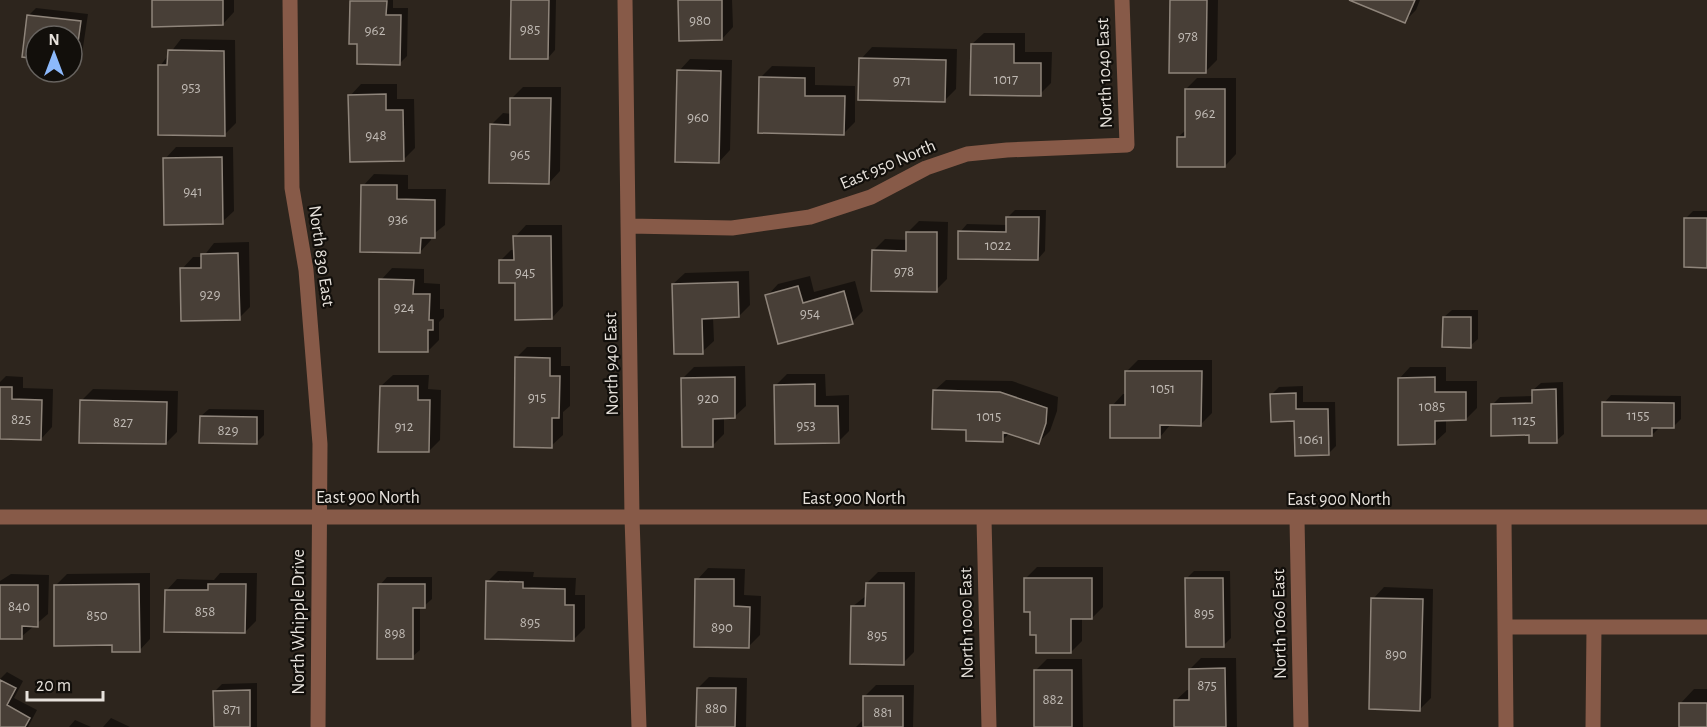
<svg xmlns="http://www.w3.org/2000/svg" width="1707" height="727" viewBox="0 0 1707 727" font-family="'Alegreya Sans',sans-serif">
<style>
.shadow{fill:#0007}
.building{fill:#483f37;stroke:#8f857b;stroke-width:1.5}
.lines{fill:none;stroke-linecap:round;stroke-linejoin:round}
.minor{stroke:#875a48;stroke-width:15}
.labels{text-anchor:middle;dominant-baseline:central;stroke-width:4.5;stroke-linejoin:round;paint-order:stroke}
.number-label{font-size:15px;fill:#bfb9b3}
.street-label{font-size:18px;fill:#e7e2dc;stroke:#120f0b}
</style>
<rect width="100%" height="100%" fill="#2d251d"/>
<path class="shadow" d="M153,0H234V12L223,24Z
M353,0H393V8H408L407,56L400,63L359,43Z
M512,0H556L555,50L548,58Z
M680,0H732L733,27L722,39Z
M1171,0H1218L1217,60L1206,71Z
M1353,0H1420L1416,10L1405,21Z
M36,8L88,14L82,54L75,62H72V36H36V57L29,15Z
M984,33H1025V52H1052L1051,83L1040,94L972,44Z
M181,39L235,40L236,123L225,134L160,66Z
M872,47L957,49L956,89L945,100L861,59Z
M690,59L732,60L730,150L719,162L679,71Z
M772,66L815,67V85L855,86V122L843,134L761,77Z
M1197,78H1236V154L1225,166L1178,137L1186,130V89Z
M361,84H397V99H414L415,148L404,159L350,96Z
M523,87H561L560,171L549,183L491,125L503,113L512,114V98Z
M176,147H233L234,211L222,222L165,159Z
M374,174L408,175V189H446L445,225L431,236V240L420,252L363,186Z
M1015,210H1046L1045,251L1038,259L960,232L967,224L1007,225V218Z
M1693,211H1707V266L1686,218Z
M919,221L948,222L947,279L936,290L873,251L885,239L908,240V232Z
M526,225H562L563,306L552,318L500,261L511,250H515V237Z
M249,242L250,307L239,318L182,269L193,257H203L214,243Z
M392,268L424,269V283L440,284V309H444V317L439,322V340L428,351L381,280Z
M749,271L750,305L739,316L713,317L714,341L702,352L673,284L685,273Z
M810,276L814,292L855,281L863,311L852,322L767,296L778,284Z
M1452,310H1478V339L1470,346L1444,317Z
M527,347H561V366H570V406L563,412V435L551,446L516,358Z
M1138,360H1212V413L1201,424H1171L1160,437L1112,406L1123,394H1127V371Z
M745,366L746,406L734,417H724V434L713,445L682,379L694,367Z
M1410,367H1446V381H1477V408L1466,419H1446V432L1434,443L1399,379Z
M787,374H825L826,396L849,395V431L838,442L776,385Z
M393,375H429L428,389L441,390L440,440L429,451L381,386Z
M6,376L23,377V388L53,389L52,427L41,439L0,437V382Z
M946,380L1012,381L1058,397L1057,411L1050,431L1038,443L1010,433L1002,440L968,428L934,391Z
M1563,382L1564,434L1556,441L1530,434L1492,405L1500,397L1533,396V390L1541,383Z
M1303,386V402H1335L1336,446L1328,454L1271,395L1279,387Z
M93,389L178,391L177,432L166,443L81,401Z
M1611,395L1681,396V419L1673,427H1660L1652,435L1604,403Z
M209,409L264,410V435L256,443L201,416Z
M1037,567H1103V607L1092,618H1082V641L1071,652L1038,634L1026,578Z
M708,568L745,569L744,595L761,596L760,635L749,646L697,580Z
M498,571L534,572L533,577L576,578L575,595H585V628L573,640L487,582Z
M1194,571H1230L1231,638L1223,646L1186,579Z
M878,572H915L914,652L903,663L852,607L867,595V583Z
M150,573V639L139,651L113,644L55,586L67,574Z
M220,573H257L256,621L245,632L166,591L177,579L214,580Z
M11,574L49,575L48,614L21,637H0V581Z
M387,577H432V599L424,606H420V650L412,657L380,585Z
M1384,587L1433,589L1431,698L1420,709L1373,599Z
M1201,658H1236L1237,727H1176L1175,701L1187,690H1190V669Z
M1047,659H1082L1083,727H1036L1035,671Z
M7,672L23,681L14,698L37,710L28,727H0V679Z
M709,677L747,678L746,727H697L698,688Z
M257,683V727H215V691L222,684Z
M876,685H914L913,727H856L865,718V696Z
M1694,689H1707V727H1680V704Z
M111,718L130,727H103Z
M75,720L91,727H69Z"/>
<path class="building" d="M152,0H223V25L152,27Z
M511,0H549L548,59H510Z
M678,0H722V40L679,41Z
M1170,0H1207L1206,73H1169Z
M1349,0H1415L1405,23Z
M350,1H387L386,15H401L400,65L357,64V44H349Z
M27,15L81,21L75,64L72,63V36H36V59L22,57Z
M971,44H1014V63H1041V96L970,95Z
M168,50L224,51L225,136L158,135V65H167Z
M859,58L946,60L945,102L858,100Z
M677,70L721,71L719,163L675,162Z
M759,77L805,78V96H845L844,135L758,133Z
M1185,89H1225V167H1177V137H1185Z
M386,94V110H403L404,161L350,162L348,95Z
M510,98H551L549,184L489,183L490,124L510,125Z
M222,157L223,224L164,225L163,158Z
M361,185H397V199L435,200V238H421L420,253L360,252Z
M1006,217H1039L1038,260L958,259V231L1006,232Z
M1684,218H1707V268L1684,267Z
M906,232H937V292L871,291L872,250L906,251Z
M513,236H551L552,319L515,320V283H499V260H514Z
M238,253L240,320L181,321L180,268H201V254Z
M379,279L414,280L413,294H430L429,320H433V330H428V352H379Z
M738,282L739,317L702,319L703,354H674L672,284Z
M798,286L803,303L844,291L853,324L778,344L765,295Z
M1443,317H1471V348L1442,347Z
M515,357L550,358V376H560L559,418H552V448L514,447Z
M1125,371H1202L1201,426L1160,425V438H1110V405H1125Z
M735,377V418L713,419V447H682L681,378Z
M1435,377V392H1466V420L1435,421V444L1398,445V378Z
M815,384V406H838L839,443L775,444L774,385Z
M380,386H418V400H430L429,452H378Z
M0,387H12V399L42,400L41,440L0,439Z
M1556,389L1557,443H1529V435L1491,436V404L1532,403V390Z
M933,390L1000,392L1047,408L1046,423L1039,444L1003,432V442L966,441V430L932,429Z
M1296,393V409H1328L1329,455L1295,456L1294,421L1271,422L1270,394Z
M80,400L167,402L166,444L79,443Z
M1602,402L1674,403V428H1652V436H1602Z
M200,416L257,417V444L199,443Z
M1024,578H1092V619H1071V653H1036V635H1030V612H1024Z
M1185,578H1223L1224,647H1186Z
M695,579H734V606L750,607L749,648L694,647Z
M486,581L523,582V588L565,589V605H574V641L485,639Z
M866,583H904V665L850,664L851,606H865Z
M139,584L140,652H112V645L54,646V585Z
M208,584H246L245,633L164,632L165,590H208Z
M378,584H425V608H413V659H377Z
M0,585H38V627L22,626V639H0Z
M1371,598L1423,599L1420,711L1369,709Z
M1225,668L1226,727H1174V700H1189V669Z
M1034,670H1072V727H1034Z
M0,680L16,688L7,705L30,718L25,727H0Z
M697,688H736L735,727H696Z
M250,690V727H214L213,691Z
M863,696H903V727H863Z
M1679,703H1707V727H1679Z"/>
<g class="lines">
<path class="minor" d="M290,0L292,188L306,270L320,444L318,727
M625,0L632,518L639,727
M629,226L732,228L810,217L871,197L926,168L967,154L1007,150L1127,145L1122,0
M0,517H1707
M1504,518L1506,727
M984,519L989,727
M1297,519L1301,727
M1505,627H1707
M1593,727L1594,627"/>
</g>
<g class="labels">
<g class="number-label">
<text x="700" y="20">980</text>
<text x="530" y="29">985</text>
<text x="375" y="30">962</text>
<text x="1188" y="36">978</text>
<text x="1006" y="79">1017</text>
<text x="902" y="80">971</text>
<text x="191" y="87">953</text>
<text x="1205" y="113">962</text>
<text x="698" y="117">960</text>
<text x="376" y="135">948</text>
<text x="520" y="154">965</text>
<text x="193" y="191">941</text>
<text x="398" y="219">936</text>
<text x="998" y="245">1022</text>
<text x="904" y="271">978</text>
<text x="525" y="272">945</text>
<text x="210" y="294">929</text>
<text x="404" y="307">924</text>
<text x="810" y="313">954</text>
<text x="1163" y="388">1051</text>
<text x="537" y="397">915</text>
<text x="708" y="398">920</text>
<text x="1432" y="406">1085</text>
<text x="1638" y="415">1155</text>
<text x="989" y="416">1015</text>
<text x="21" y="419">825</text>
<text x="1524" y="420">1125</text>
<text x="123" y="422">827</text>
<text x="806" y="425">953</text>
<text x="404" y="426">912</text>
<text x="228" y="430">829</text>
<text x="1311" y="439">1061</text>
<text x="19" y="606">840</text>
<text x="205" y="611">858</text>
<text x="1204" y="613">895</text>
<text x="97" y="615">850</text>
<text x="530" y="622">895</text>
<text x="722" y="627">890</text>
<text x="395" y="633">898</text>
<text x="877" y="635">895</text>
<text x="1396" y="654">890</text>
<text x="1207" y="685">875</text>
<text x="1053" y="699">882</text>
<text x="716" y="708">880</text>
<text x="232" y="709">871</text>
<text x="883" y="712">881</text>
</g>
<g class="street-label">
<text transform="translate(1105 73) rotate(-92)">North 1040 East</text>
<text transform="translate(888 165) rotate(-23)">East 950 North</text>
<text transform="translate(321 256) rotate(82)">North 830 East</text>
<text transform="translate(612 364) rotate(-91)">North 940 East</text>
<text x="368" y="498">East 900 North</text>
<text x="854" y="499">East 900 North</text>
<text x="1339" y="500">East 900 North</text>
<text transform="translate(299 622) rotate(-90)">North Whipple Drive</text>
<text transform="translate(967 623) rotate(-91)">North 1000 East</text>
<text transform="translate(1280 624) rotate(-91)">North 1060 East</text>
</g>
</g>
<g transform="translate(54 54)"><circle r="28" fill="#120f0b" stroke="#67635f" stroke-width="1.5"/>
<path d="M0-4.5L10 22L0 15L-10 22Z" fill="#8cb9fc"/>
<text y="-9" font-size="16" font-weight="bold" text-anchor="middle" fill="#e7e2dc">N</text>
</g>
<path d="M27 691v9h76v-9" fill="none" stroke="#e7e2dc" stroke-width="3"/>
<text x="36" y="691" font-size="18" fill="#e7e2dc" stroke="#120f0b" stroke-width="4.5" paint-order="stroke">20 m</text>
</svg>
